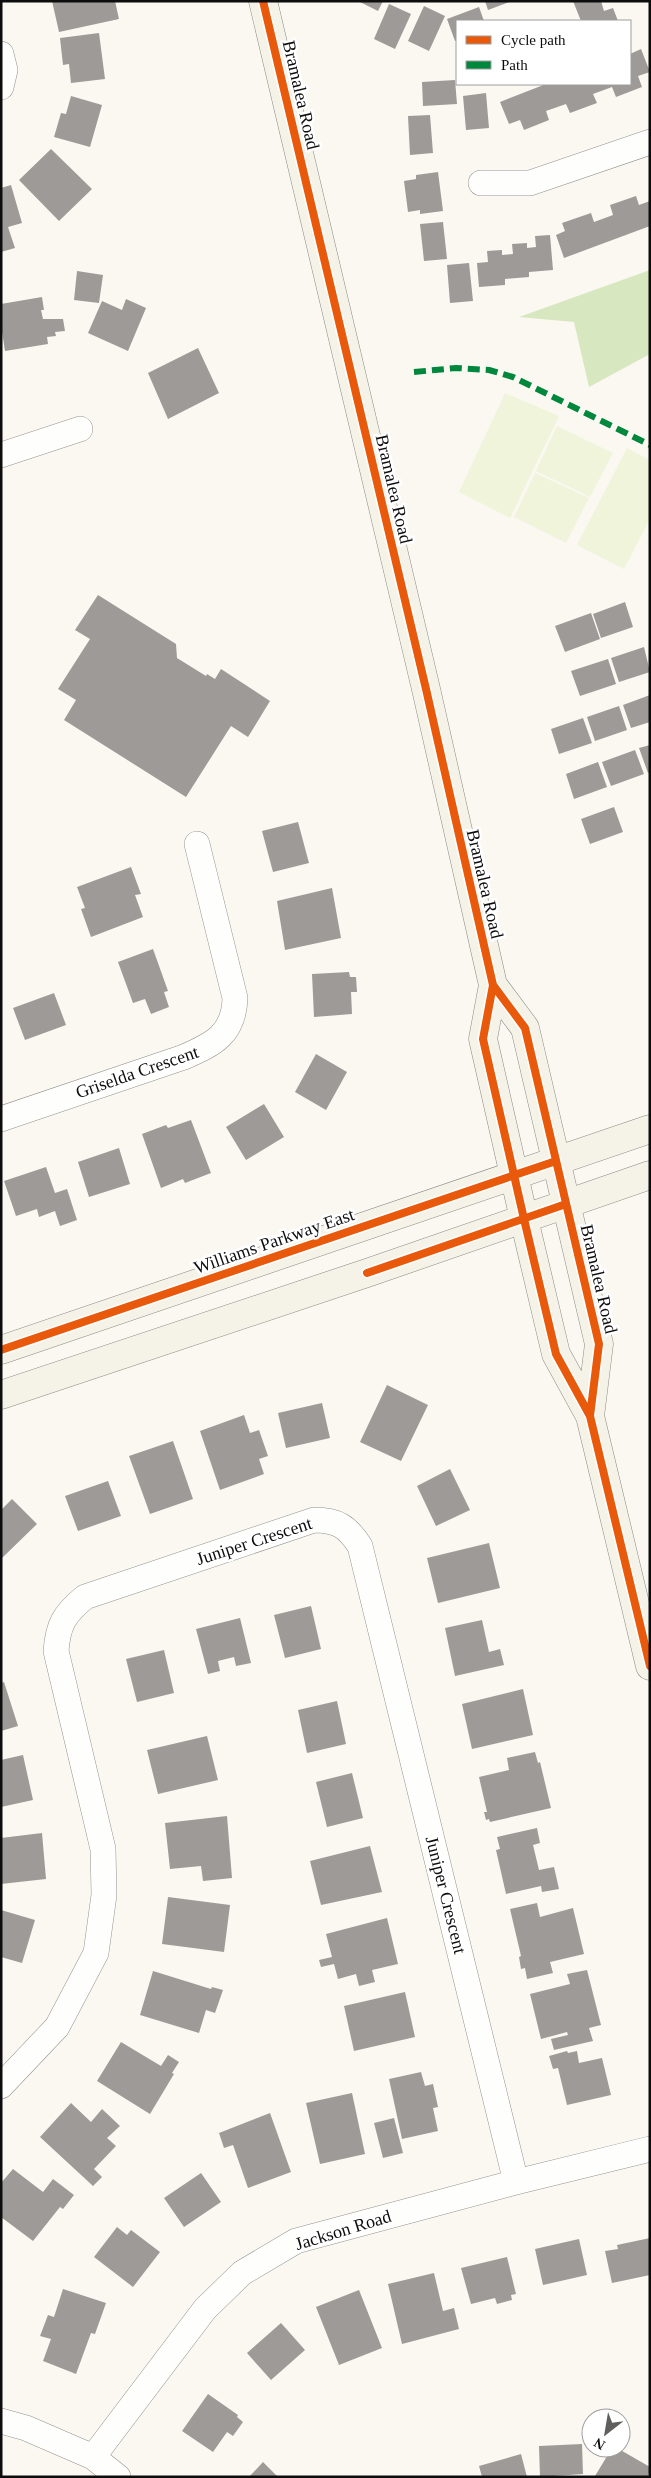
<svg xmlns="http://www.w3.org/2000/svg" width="651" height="2478" viewBox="0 0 651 2478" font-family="'Times New Roman',serif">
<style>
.forest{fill:#d7e7bf}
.pitch{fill:#eff4db}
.building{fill:#9e9a97}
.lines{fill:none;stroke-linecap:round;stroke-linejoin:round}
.street-casing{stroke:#949390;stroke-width:26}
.secondary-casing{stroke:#8b8986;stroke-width:29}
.street{stroke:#fefefd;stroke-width:25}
.secondary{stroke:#f5f3e8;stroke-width:28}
.quiet{stroke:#00873e;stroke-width:6;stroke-dasharray:12 6;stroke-linecap:butt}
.cycleway-casing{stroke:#fff;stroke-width:11}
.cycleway{stroke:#e8590c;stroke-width:8}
.labels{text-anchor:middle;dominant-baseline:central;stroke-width:5;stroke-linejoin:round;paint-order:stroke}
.street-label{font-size:18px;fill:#0d0d0d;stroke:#fff}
</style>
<rect width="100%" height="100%" fill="#fbf8f1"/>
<path class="forest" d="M650,270V354L589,387L574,322L519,317Z"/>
<path class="pitch" d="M505,393L559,416L510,518L459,492Z
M557,426L613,453L590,497L536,471Z
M627,448L650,460V519L624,569L577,545Z
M535,473L589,498L566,543L514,517Z"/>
<path class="building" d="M52,1H115L119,19L59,32Z
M358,1H383L378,11Z
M485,1H512L488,10Z
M573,1H601L604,11L613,8L618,21H581Z
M389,4L411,14L395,49L374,39Z
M424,6L445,16L429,51L408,41Z
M479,7L484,21H457V40L455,41L447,19Z
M99,33L105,79L71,83L69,64L63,65L60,38Z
M641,49L650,72L638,76L642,87L616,97L612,87L593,94L597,103L570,113L566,104L546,111L549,120L524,130L520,120L509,124L500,102L546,84H630V54Z
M455,80L457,104L423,106L422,82Z
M486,93L489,128L466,130L463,96Z
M71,96L102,105L90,147L54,137L61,113L66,114Z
M430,115L433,153L410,155L408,116Z
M51,149L92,189L59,221L19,180Z
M438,172L443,211L420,214V210L408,212L404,181L416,179V175Z
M11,185L22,223L8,227L15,248L1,252V188Z
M636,196L639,205L650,201V226L564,258L556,235L565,231L562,223L591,213L594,222L613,215L610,205Z
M443,222L447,259L424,261L420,224Z
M550,235L553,270L529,272V277L505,279V285L479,287L477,263L488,262L487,251L502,250V255L513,254L512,244L527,243V248L536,247L535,236Z
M469,263L473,301L450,303L447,265Z
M77,271L103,275L99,303L74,300Z
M42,297L44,310H41L43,319H63L65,331L55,332L56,336L47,337L48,344L5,351L1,325V304Z
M126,299L146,308L128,351L88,333L102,301L122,310Z
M198,348L219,393L168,419L148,373Z
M98,595L176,644L177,658L206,676L207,674L215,679L221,669L270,701L248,737L231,726L186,797L64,720L76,700L58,689L90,639L75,630Z
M625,602L633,627L601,638L593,614Z
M591,613L600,639L565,652L555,626Z
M644,647L650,672L619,682L611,658Z
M608,659L616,684L580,696L571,671Z
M650,695V722L631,728L623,705Z
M619,706L627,730L595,741L587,717Z
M583,718L592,743L559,754L551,729Z
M650,745V772L648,773L639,748Z
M635,750L644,774L611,786L602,762Z
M598,762L607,787L574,799L566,774Z
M614,807L623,832L590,844L581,819Z
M298,822L309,863L273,872L262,831Z
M131,867L141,894L135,895L143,917L91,937L81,909L85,908L77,887Z
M332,888L341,938L285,950L277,901Z
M153,949L168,991L164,992L169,1007L151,1014L145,999L133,1003L118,962Z
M349,972L350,977H356L357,992H351L352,1014L314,1017L312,974Z
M54,993L66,1025L25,1040L13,1008Z
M316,1054L347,1072L326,1110L295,1092Z
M264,1104L284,1137L246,1160L226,1127Z
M191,1120L211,1173L185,1183L183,1179L161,1188L142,1134L166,1125L168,1128Z
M119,1148L130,1184L89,1197L78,1162Z
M46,1167L55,1193L67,1189L77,1220L60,1226L55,1211L39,1217L37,1209L16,1216L4,1181Z
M387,1385L428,1405L401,1461L360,1442Z
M322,1403L330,1438L286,1448L278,1413Z
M244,1415L250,1433L259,1430L268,1456L259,1459L264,1474L220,1490L200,1431Z
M173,1441L193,1499L150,1514L129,1456Z
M450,1469L470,1510L436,1526L417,1486Z
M108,1481L121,1516L78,1531L65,1496Z
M12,1499L37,1524L1,1559V1510Z
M489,1543L500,1588L438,1603L427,1558Z
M311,1606L321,1649L285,1658L274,1615Z
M240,1618L251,1663L236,1666L234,1657L218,1661L220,1671L208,1674L196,1629Z
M482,1620L489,1652L500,1649L504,1665L455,1676L445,1628Z
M164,1650L174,1693L137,1702L126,1659Z
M4,1682L18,1726L1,1731V1683Z
M523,1689L533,1735L472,1749L462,1704Z
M337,1701L346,1744L307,1753L298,1710Z
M207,1736L218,1780L158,1794L147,1750Z
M535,1752L538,1763L540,1762L551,1808L490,1822L489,1819L486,1820L484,1812H487L479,1777L509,1770L507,1758Z
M23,1755L33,1800L1,1807V1760Z
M352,1773L363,1818L327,1827L316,1782Z
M227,1816L232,1878L203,1881L201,1866L170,1869L165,1823Z
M537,1828L540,1843L533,1845L539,1870L554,1867L559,1889L542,1892L541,1886L506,1894L496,1850L500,1849L497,1837Z
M42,1833L46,1879L1,1884V1838Z
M370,1846L382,1892L321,1905L310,1861Z
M168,1897L230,1905L224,1952L162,1944Z
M537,1903L540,1917L573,1908L584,1954L550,1962L553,1973L527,1979L525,1968L521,1969L519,1957L521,1956L510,1909Z
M1,1910L35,1920L22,1963L1,1957Z
M387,1918L398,1964L372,1970L375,1982L359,1986L356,1974L338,1979L334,1964L321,1967L319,1960L332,1957L326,1934Z
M587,1970L601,2025L589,2028L593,2041L554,2050L551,2039L568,2035L567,2032L541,2039L530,1994L570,1984L567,1974Z
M153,1971L211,1989L212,1987L223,1990L215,2013L206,2010L199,2033L140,2015Z
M405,1992L415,2037L354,2051L344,2006Z
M121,2042L161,2066L168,2055L179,2062L172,2073L174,2074L150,2114L97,2081Z
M567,2051L568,2053L577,2051L579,2063L602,2058L611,2095L567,2105L558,2068L553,2069L549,2056Z
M421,2072L425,2086L433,2084L438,2107L433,2108L438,2131L402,2139L389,2079Z
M352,2093L365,2154L320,2164L306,2103Z
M71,2103L91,2122L102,2109L120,2126L107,2138L116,2146L94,2169L102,2177L93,2186L40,2137Z
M270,2113L291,2172L248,2188L233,2145L224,2148L219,2133Z
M394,2118L403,2153L383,2158L374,2123Z
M13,2169L43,2192L53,2179L74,2195L63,2209L60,2207L33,2241L1,2217V2183Z
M201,2173L221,2202L184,2227L164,2198Z
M117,2227L127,2235L131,2230L160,2252L133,2287L94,2257Z
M650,2238V2275L612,2283L605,2251L618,2249L617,2245Z
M579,2239L587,2275L543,2285L535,2249Z
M507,2257L516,2294L511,2295L512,2300L497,2304L495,2298L471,2304L461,2268Z
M434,2273L443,2311L454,2308L459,2329L402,2344L388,2284Z
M63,2289L106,2303L95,2334L91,2333L76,2374L43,2361L51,2339L40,2336L48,2315L54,2317Z
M359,2290L382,2348L339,2365L316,2307Z
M281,2323L305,2350L271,2380L247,2353Z
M208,2394L238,2415L237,2417L243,2422L233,2436L227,2432L213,2452L182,2431Z
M582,2444L583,2474L540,2477L539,2446Z
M612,2448H617L650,2467L648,2477L595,2476Z
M521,2454L527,2477H482L479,2466Z
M263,2462L278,2477H249Z"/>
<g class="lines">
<defs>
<path id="street" d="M1,54L5,70L1,87
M481,183H530L650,142
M1,455L80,429
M1,1119L184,1057C214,1044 234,1034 235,998L197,844
M1,2086L57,2027L96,1953L104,1895L103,1849L56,1651C58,1625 64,1614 85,1597L314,1520C337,1520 347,1526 360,1546L516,2182
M1,2421L26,2428L93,2457L118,2477
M93,2457L205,2309L242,2273L296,2241L516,2182L650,2149"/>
<path id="secondary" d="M263,1L426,689L493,985L483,1039L524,1219L556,1354L590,1416L650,1666
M493,985L525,1028L599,1344L590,1416
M1,1350L650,1129
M1,1395L367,1273L650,1175"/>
</defs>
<use href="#street" class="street-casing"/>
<use href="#secondary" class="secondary-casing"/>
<use href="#street" class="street"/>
<use href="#secondary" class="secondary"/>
<path class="quiet" d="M414,372L456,368L489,370L513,377L650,445"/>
<defs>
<path id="cycleway" d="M263,1L426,689L493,985L483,1039L524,1219L556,1354L590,1416L650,1666
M493,985L525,1028L599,1344L590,1416
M367,1273L566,1204
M1,1350L556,1161"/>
</defs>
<use href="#cycleway" class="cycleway-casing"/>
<use href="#cycleway" class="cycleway"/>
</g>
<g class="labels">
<g class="street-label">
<text transform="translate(301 95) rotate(77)">Bramalea Road</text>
<text transform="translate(394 489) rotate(77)">Bramalea Road</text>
<text transform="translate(485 884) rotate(77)">Bramalea Road</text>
<text transform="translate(137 1072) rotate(-19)">Griselda Crescent</text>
<text transform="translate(274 1241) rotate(-19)">Williams Parkway East</text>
<text transform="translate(599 1279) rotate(77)">Bramalea Road</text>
<text transform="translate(254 1541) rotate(-18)">Juniper Crescent</text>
<text transform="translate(446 1895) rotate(76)">Juniper Crescent</text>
<text transform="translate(343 2230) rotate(-17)">Jackson Road</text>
</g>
</g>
<rect width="651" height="2478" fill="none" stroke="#0d0d0d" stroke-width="5"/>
<rect x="456" y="20" width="175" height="65" fill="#ffffff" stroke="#9e9e9e"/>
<rect x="466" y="36" width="25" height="8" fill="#e8590c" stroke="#9e9e9e"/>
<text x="501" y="45" font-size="15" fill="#0d0d0d">Cycle path</text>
<rect x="466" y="61" width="25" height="8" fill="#00873e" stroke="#9e9e9e"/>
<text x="501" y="70" font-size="15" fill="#0d0d0d">Path</text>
<g transform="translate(606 2433) rotate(211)"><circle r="24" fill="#ffffff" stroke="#9e9e9e"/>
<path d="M0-4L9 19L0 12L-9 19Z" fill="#605f5d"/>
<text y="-8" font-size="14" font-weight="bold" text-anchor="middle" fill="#0d0d0d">N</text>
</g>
</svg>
